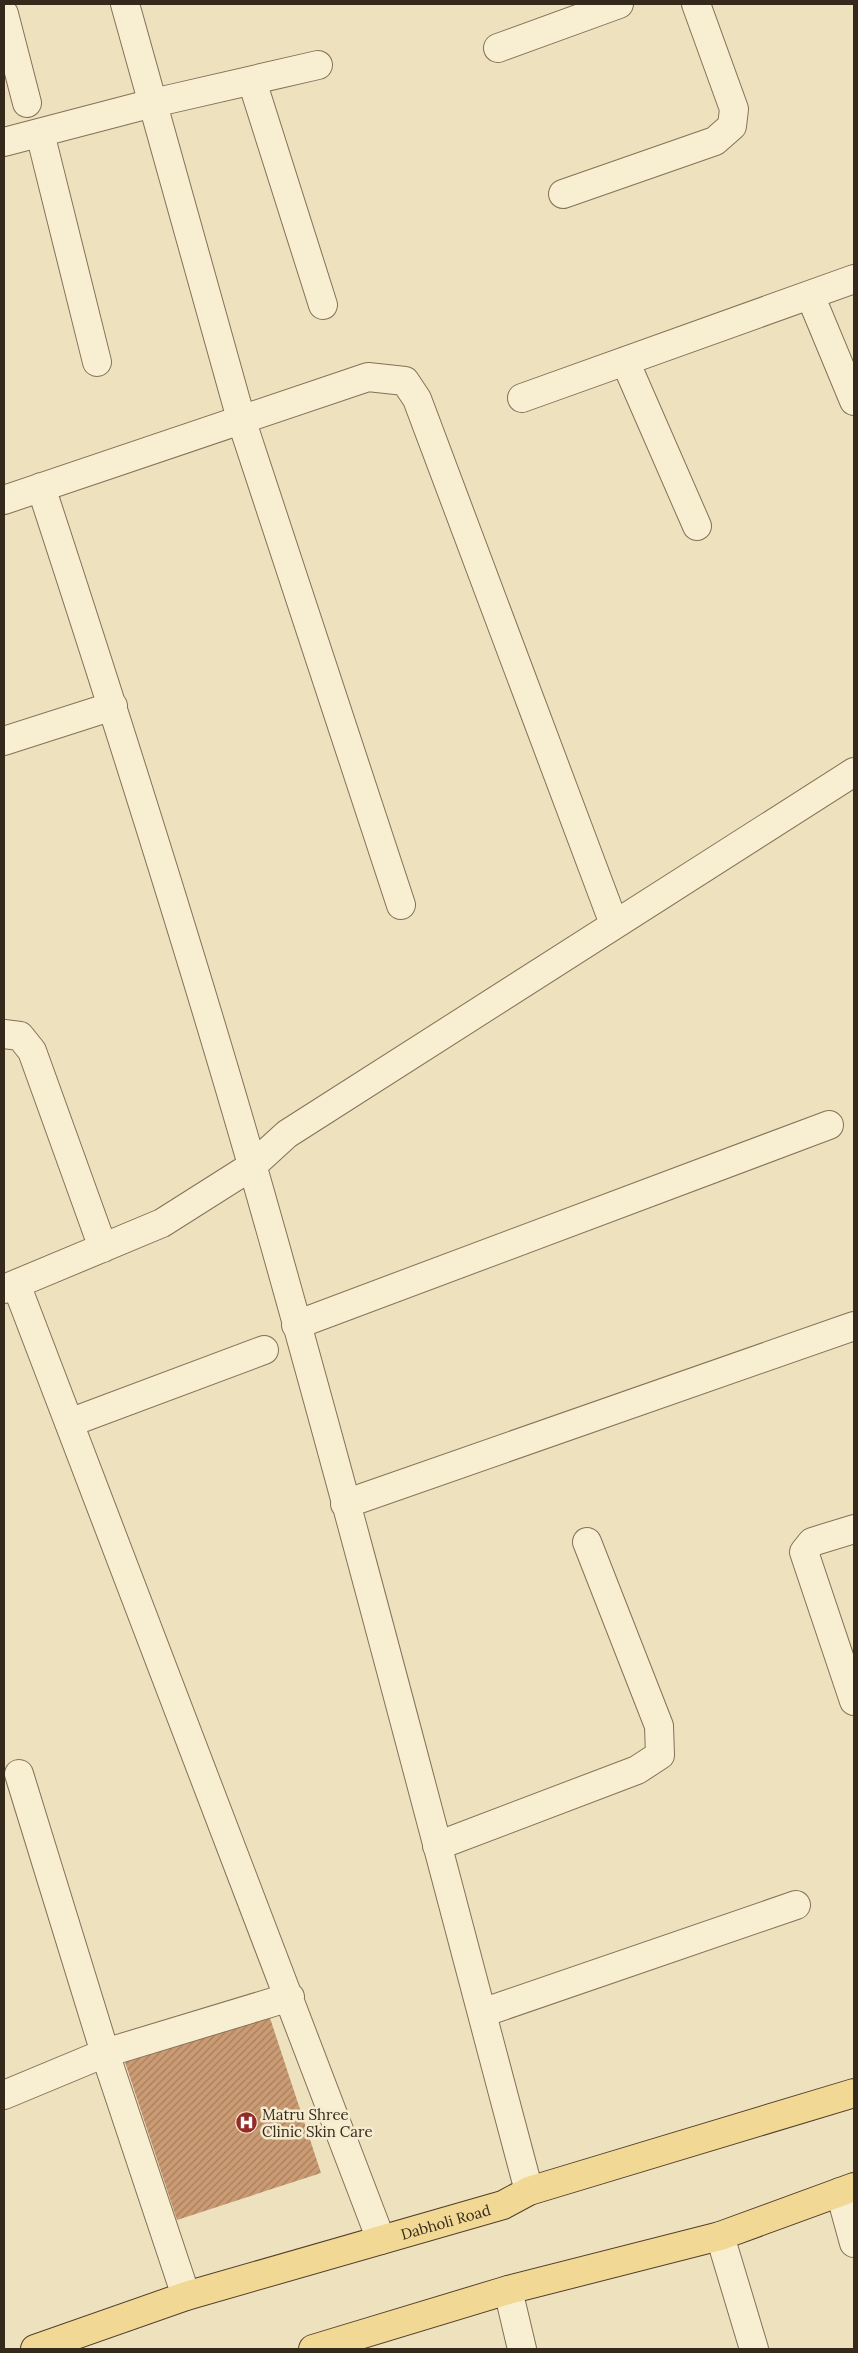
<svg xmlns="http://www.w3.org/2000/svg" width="858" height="2353" viewBox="0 0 858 2353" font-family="Lora,serif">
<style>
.building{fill:url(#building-hatch)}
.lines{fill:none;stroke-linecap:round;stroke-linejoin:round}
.minor-casing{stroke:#857157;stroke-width:30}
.primary-casing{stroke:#533f2c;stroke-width:30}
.minor{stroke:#f8eed1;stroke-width:28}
.primary{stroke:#f1d895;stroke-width:28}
.labels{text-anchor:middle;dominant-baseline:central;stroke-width:5;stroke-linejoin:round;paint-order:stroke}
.poi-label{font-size:15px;fill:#35291c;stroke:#f5ebce;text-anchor:start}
.street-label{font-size:15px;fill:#35291c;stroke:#f5ebce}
</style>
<defs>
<pattern id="building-hatch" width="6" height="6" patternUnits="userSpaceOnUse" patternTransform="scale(1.25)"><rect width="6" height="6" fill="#cb9b74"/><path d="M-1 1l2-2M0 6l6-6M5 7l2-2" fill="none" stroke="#a67e5e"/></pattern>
</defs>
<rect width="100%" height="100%" fill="#ede1be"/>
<path class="building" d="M267,2009L321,2173L177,2220L123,2056Z"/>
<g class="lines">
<defs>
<path id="minor" d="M125,4L241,419L401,905
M4,14L27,103
M498,48L619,4
M252,81L323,305
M40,133L97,362
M4,142L153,103L318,65
M563,194L715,141L732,126L734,109L696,4
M810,295L854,401
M625,361L697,526
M522,398L854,279
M41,487C115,713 187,939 253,1168C350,1507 438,1850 529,2191
M4,500L368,377L405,381L417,399L614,924
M4,741L113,706
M4,1034L20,1036L32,1051L103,1248
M16,1284L381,2240
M4,1289L162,1223L252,1166L287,1134L854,772
M296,1325L829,1125
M69,1423L264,1350
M345,1504L854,1326
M854,1529L812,1542L804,1552L854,1701
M19,1774L105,2053L186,2296
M437,1846L637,1770L660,1755L659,1726L587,1542
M482,2013L796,1905
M4,2095L105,2053L290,1997
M840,2192L854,2243
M720,2236L754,2349
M508,2290L522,2349"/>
<g id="primary">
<path id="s1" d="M35,2349L186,2296L503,2205L529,2191L854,2093"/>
<path d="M313,2349L508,2290L720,2236L854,2187"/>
</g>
</defs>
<use href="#minor" class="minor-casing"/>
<use href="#primary" class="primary-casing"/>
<use href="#minor" class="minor"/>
<use href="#primary" class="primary"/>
</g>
<defs>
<symbol id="hospital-disc" viewBox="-11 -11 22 22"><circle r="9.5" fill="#942b28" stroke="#f5ebce"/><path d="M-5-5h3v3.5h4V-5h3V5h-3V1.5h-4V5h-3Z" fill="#fff"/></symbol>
</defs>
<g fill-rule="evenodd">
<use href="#hospital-disc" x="234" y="2110" width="25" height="25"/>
</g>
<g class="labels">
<g class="poi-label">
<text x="262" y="2114">Matru Shree<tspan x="262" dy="17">Clinic Skin Care</tspan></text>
</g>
<g class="street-label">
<text stroke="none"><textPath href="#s1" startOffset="430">Dabholi Road</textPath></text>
</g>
</g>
<rect width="858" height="2353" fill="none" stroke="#35291c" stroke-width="10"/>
</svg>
